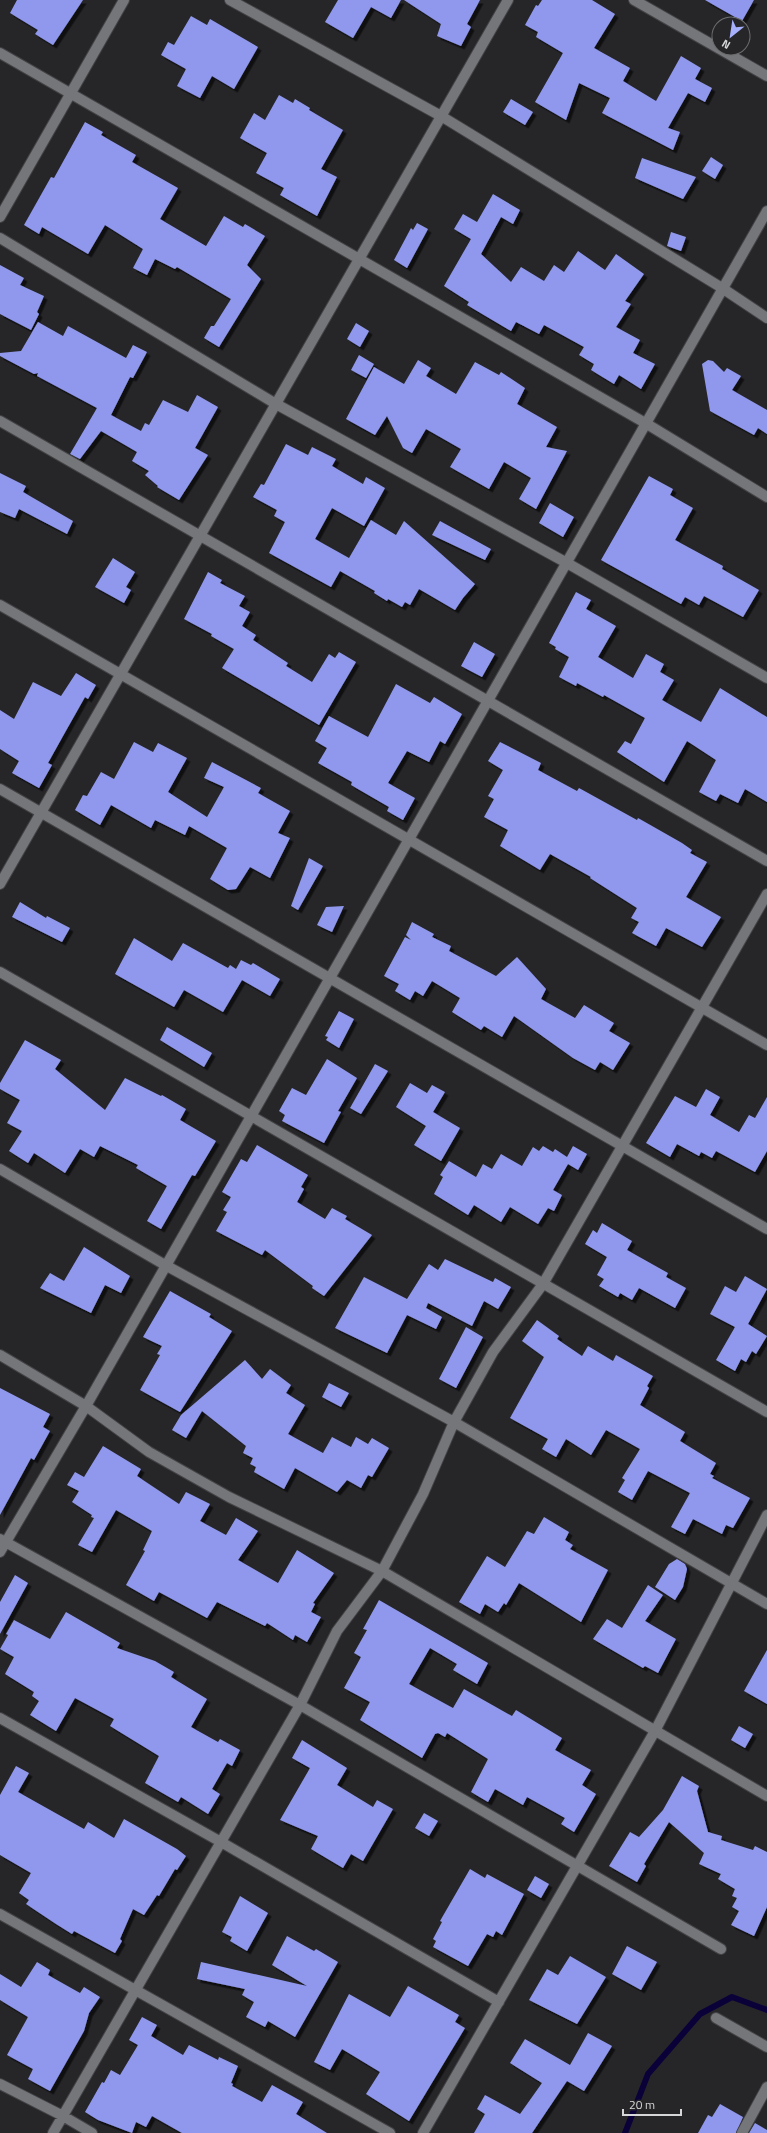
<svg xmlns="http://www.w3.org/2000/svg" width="767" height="2133" viewBox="0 0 767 2133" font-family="'Titillium Web',sans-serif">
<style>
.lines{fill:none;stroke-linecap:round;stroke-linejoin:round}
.stream{stroke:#0b0139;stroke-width:6}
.building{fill:#9098ed;filter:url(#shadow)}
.minor-casing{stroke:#434346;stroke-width:12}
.minor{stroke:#757679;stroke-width:10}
</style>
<defs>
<filter id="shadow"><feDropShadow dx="3.5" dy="3.5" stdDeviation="0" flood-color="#0009"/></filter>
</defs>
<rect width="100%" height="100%" fill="#262629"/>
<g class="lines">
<path class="stream" d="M625,2133L648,2074L700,2014L732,1997L767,2010"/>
</g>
<path class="building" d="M17,0H83L53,45L35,34L38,30L10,13Z
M338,0H401L391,18L371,7L353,38L325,22Z
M404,0H480L467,24L471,27L461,46L437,36L441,24Z
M542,0H592L615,14L594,48L630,68L623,81L656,101L681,56L701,68L695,79L712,88L705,102L688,93L668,128L680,132L673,150L602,113L610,98L579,83L566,120L535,102L563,53L536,37L538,32L525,25L536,5L538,6Z
M705,0H754L742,21Z
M191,16L207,25L210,19L258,47L234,89L212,76L200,98L177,86L186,69L161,55L168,42L174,45Z
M279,95L293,103L295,99L310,108L309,110L343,130L321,169L337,177L317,216L280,195L284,188L256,173L267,153L240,138L254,113L265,120Z
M511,99L533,112L525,125L503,112Z
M85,122L103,132L101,135L136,155L132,162L178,188L160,219L206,246L224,216L243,227L245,224L265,236L247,265L261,279L219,347L204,338L211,326H214L231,299L177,267L175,269L155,259L147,275L133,268L143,249L105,225L88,254L42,227L39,234L24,225L51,177L54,178Z
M711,157L723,165L715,179L702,171Z
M642,158L696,177L683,199L635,178Z
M493,194L520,210L513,224L501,217L481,254L511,282L521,267L544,281L554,265L564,272L578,251L605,270L616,254L644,274L625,301L631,304L616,327L640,340L633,353L655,364L641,389L619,375L614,384L591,370L594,364L579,355L584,347L544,325L539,334L516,322L511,331L467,305L469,302L444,286L471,239L454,229L463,214L477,222Z
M417,223L428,229L407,268L394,260L411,228L413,230Z
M671,232L686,237L681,251L667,246Z
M0,265L24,278L20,285L44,296L37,312L39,314L31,330L0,314Z
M38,322L63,336L68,326L126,358L133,345L147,352L133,378L130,377L111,415L141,431L145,423L149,425L163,400L188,412L197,395L218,407L195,448L208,455L179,500L157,487L158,486L145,475L149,471L132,461L137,452L101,431L80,459L70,454L97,408L37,376L38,373L34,374L0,356V353L21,351Z
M356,323L369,331L360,347L347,339Z
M359,355L374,364L366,378L351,370Z
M418,360L431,368L426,376L456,394L475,362L499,375L501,372L525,388L517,404L557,427L546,447L567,451L536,509L519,499L531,478L504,462L489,489L450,467L461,449L426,429L412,453L403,448L387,416L375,435L346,419L374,367L404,384Z
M708,360L713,361L724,372L727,368L741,376L732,390L767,410V434L758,428L754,435L710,411L702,364Z
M286,444L308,455L312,447L336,459L332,466L363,484L366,477L385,488L364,526L332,508L315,539L349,558L371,520L396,535L404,521L475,584L463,598L455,610L419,589L410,605L405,602L402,607L388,599L387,601L374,593L375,591L340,571L331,587L269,553L285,522L274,516L277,510L253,497L261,484L264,485Z
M0,473L26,486L23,492L73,521L67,534L19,509L15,518L0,512Z
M649,476L673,489L670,495L693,508L675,540L723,566L722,569L759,590L743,617L704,596L699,605L685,597L681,604L601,560Z
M550,503L574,517L563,537L539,523Z
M440,521L491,549L485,560L432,535Z
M113,558L135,572L126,587L131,590L124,603L95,587Z
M208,572L222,580L220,583L245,596L239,606L250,612L242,626L256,635L253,640L288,663L286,666L312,682L329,654L335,658L339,652L356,662L319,725L222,668L234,649L211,636L212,634L184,619Z
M576,592L591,600L586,609L616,626L598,657L633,678L646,654L664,664L660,672L674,680L662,700L701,722L720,688L767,717V802L745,789L738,803L720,794L716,801L699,792L716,760L687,741L664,782L617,752L625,741L631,744L645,718L604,695L603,697L577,683L576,686L559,677L569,657L555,649L556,647L549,643Z
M474,642L495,654L482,677L461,666Z
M76,673L96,685L88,699L85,697L63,736L48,763L52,765L39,788L12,773L19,761L0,749V710L14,719L33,682L61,696Z
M396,684L430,703L434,697L462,714L445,744L440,741L429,762L407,751L388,783L415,798L403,820L387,811L389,807L351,785L352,782L318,763L327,748L315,741L329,716L368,737Z
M134,742L153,752L158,743L187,758L168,792L207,817L224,787L204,778L212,762L261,788L258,793L290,811L278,833L290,838L270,878L250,867L236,889L228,890L210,879L227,848L189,826L185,835L155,820L151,828L111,805L100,825L75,810L83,795L87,796L101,772L114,779Z
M500,742L541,763L538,770L577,791L579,788L637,820L638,818L682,843L692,850L690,853L707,862L686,897L721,917L702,947L666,928L656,946L632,933L639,922L631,918L637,908L590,878L591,877L550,854L540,870L500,846L508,830L484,817L494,799L488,796L503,770L488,761Z
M309,858L323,866L298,910L291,906Z
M20,902L46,918L47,916L70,928L62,942L12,917Z
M344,906L332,932L317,925L326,907Z
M412,922L434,934L432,937L451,946L449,951L496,976L517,957L546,989L541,999L575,1018L584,1005L614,1023L609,1031L630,1043L613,1070L600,1062L595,1070L573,1058L514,1016L502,1037L484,1026L481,1030L452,1012L460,998L432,981L423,996L415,991L410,1000L395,991L399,984L384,976L405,937L411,940L406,935Z
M134,938L172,961L183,943L228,968L230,965L236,969L241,960L251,965L253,963L280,979L270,996L242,980L223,1012L184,990L174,1007L115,974Z
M339,1011L354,1019L339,1048L326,1040L328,1037L325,1036Z
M167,1027L212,1053L204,1067L160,1040Z
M25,1040L61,1060L55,1069L105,1110L125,1078L161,1096L162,1095L186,1109L180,1120L216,1141L195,1176L192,1175L161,1229L147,1221L167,1186L136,1168L138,1165L100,1146L94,1157L80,1149L65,1173L34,1153L28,1163L9,1151L22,1131L7,1123L20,1100L0,1089V1083Z
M327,1059L357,1078L338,1111L341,1112L324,1143L282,1121L285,1115L279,1111L292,1088L306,1095Z
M375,1064L388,1071L361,1114L350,1108Z
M410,1083L427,1093L432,1085L445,1092L433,1112L460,1128L441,1161L414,1145L426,1126L396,1107Z
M706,1089L720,1097L710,1115L739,1132L749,1115L755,1118L767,1097V1151L755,1172L716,1151L712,1158L701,1152L699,1156L677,1144L670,1157L646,1143L675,1096L696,1107Z
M257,1145L308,1175L301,1187L304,1189L297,1202L325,1219L332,1208L347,1216L345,1219L372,1235L324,1296L312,1288L313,1286L265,1250L262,1255L216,1231L227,1212L223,1210L231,1197L222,1192L241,1159L247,1162Z
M543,1146L553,1152L555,1149L567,1157L573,1146L587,1154L578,1170L568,1164L553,1190L562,1195L554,1211L548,1208L538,1224L510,1207L501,1222L474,1205L468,1215L434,1194L443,1177L440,1175L449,1161L476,1177L483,1164L492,1169L501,1154L522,1166L533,1147L539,1151Z
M602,1223L632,1241L627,1250L668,1273L666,1277L686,1288L675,1308L639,1288L632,1300L620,1293L618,1297L599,1286L604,1279L597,1275L607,1257L585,1244L593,1230L597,1233Z
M84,1247L130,1276L121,1293L105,1285L91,1313L40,1288L50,1273L64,1281Z
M445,1259L493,1282L495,1278L511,1287L498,1309L484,1301L472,1326L428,1303L426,1308L442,1317L436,1329L407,1315L387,1353L335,1328L364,1277L407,1299L429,1264L438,1270Z
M745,1276L767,1289L748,1324L767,1336L756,1354L752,1351L746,1362L741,1359L735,1371L716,1360L735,1327L710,1314L725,1286L736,1292Z
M170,1291L211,1314L209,1317L232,1331L180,1412L140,1390L160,1355L157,1354L162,1346L143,1337Z
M537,1320L559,1336L557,1339L582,1356L588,1346L613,1361L616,1355L653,1376L647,1386L649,1388L640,1405L685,1432L680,1441L716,1463L710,1474L714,1476L712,1478L750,1498L733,1528L726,1525L722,1534L693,1519L685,1534L671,1527L690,1493L648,1471L632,1500L618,1492L625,1480L622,1478L640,1449L606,1430L591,1455L566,1439L556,1457L542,1449L548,1439L510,1418L544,1357L522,1341Z
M466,1327L483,1337L456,1388L439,1379Z
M245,1360L262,1379L270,1369L291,1385L286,1393L305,1405L288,1434L323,1453L332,1437L351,1447L356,1437L368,1444L372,1438L389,1448L372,1477L368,1475L361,1488L347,1480L337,1492L295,1468L284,1489L254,1472L256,1467L250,1464L253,1458L243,1453L246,1446L202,1411L186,1438L172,1430L181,1415Z
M329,1383L349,1393L341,1407L322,1397Z
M0,1388L50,1414L43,1427L50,1431L34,1460L31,1458L0,1515Z
M103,1446L141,1469L137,1476L179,1504L186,1492L210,1504L200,1521L226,1535L236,1518L258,1531L238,1560L278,1583L297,1550L334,1573L313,1603L315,1604L311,1612L321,1617L307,1642L295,1635L293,1640L267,1623L265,1626L217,1602L207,1618L159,1592L154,1601L126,1585L145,1551L143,1550L152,1531L116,1510L92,1552L78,1545L94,1518L91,1517L92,1515L72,1502L79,1491L67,1485L75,1472L84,1477Z
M544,1517L569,1532L565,1540L573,1545L570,1549L608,1570L581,1622L519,1583L506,1605L504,1603L498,1612L485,1604L480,1614L459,1602L487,1556L505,1567L527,1531L534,1534Z
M677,1559L685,1564L687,1569L683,1587L675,1600L655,1587L669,1564Z
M15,1575L28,1583L0,1634V1602Z
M648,1585L663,1595L645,1621L676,1639L658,1673L645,1666L643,1668L593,1639L607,1619L622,1628Z
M379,1600L488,1663L477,1684L453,1670L457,1664L430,1648L409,1684L453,1708L464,1689L512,1716L516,1710L562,1738L555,1750L591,1770L582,1785L596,1794L574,1832L561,1824L565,1818L527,1797L523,1805L495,1789L488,1802L471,1792L488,1759L447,1733L445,1737L438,1733L435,1734L422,1758L360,1720L370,1702L344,1688L361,1657L354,1653L367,1630L363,1629Z
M66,1612L120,1643L117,1648L155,1661L174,1672L171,1677L207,1699L191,1727L218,1742L220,1739L240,1750L232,1766L227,1763L212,1789L220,1794L208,1814L181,1797L178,1802L145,1783L159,1756L110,1726L114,1719L75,1698L56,1731L30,1715L39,1701L32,1696L34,1692L5,1674L14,1657L0,1649L8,1635L6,1634L14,1620L50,1639Z
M767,1650V1704L744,1691Z
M739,1726L753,1734L745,1748L731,1740Z
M302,1740L347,1768L337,1785L373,1807L377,1800L393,1809L363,1861L351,1854L343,1868L311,1849L318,1836L280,1820L310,1768L292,1758Z
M16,1766L29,1773L18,1792L84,1829L88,1822L114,1838L124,1819L177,1849L186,1856L177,1870L175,1869L159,1896L157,1895L144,1915L133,1909L120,1939L122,1941L115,1953L74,1931L72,1934L56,1924L26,1904L29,1900L19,1893L31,1873L0,1855V1795Z
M682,1776L699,1786L697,1791L708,1832L722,1836L721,1840L753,1850L755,1846L767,1852V1907L754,1936L731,1925L739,1911L732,1907L737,1898L732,1896L735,1889L718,1879L721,1874L699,1864L704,1853L669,1822L644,1864L646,1866L637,1882L609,1866L630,1832L639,1837L663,1810Z
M424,1813L438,1821L429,1836L415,1828Z
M470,1869L485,1878L487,1874L524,1894L502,1935L496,1931L493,1937L487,1934L468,1966L433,1947L436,1941L433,1939L442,1922L440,1921Z
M535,1876L549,1884L541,1898L527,1890Z
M240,1896L268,1913L247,1951L230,1941L232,1937L222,1932Z
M287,1936L314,1951L316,1949L338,1962L295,2037L268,2021L265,2027L246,2017L254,2002L242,1995L245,1989L197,1979L201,1962L307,1986L272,1965Z
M627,1946L657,1962L641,1990L612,1974Z
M570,1956L606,1977L577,2024L529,2000L547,1969L558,1975Z
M37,1962L50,1970L48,1975L80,1993L84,1987L100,1997L89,2013L84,2031L50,2091L28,2079L33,2069L7,2055L28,2017L0,2000V1974L21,1987Z
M408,1986L459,2015L455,2022L465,2028L409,2121L366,2094L380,2072L342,2049L330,2070L314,2062L349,1994L390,2017Z
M142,2017L157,2025L151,2036L183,2055L189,2045L218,2060L219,2057L238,2066L231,2083L233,2084L232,2086L262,2102L272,2085L303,2102L296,2114L327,2133H182L152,2116L146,2127L136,2122L132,2133L98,2120L85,2112L102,2082L104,2083L111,2070L120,2075L138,2045L129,2040Z
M588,2033L612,2046L584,2091L567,2081L532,2133H474L485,2114L477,2109L485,2095L520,2114L542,2083L510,2063L525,2039L570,2065Z
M720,2104L743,2117L736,2133H698L708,2115L712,2117Z
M755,2123L767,2130V2133H749Z"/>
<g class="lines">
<defs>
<path id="minor" d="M230,0L441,116L722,288L767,318
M634,0L767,76
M0,53L647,424L767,497
M0,217L124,0
M0,238L276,404L567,563L767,678
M0,421L767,861
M0,605L767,1045
M0,789L767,1229
M0,884L508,0
M0,972L767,1412
M0,1169L165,1265L454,1422L767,1604
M0,1355L86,1406L149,1452L229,1497L382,1571L767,1796
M0,1539L300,1705L721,1949
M0,1552L86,1406L767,211
M0,1718L221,1842L499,2002
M0,1914L390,2133
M716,2018L767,2047
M0,2084L63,2116L92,2133
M53,2133L300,1705L337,1631L382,1571L423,1494L454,1422L493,1352L543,1284L767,894
M423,2133L655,1731L767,1515
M742,2133L767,2087"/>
</defs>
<use href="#minor" class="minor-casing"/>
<use href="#minor" class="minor"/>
</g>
<g transform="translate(731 36) rotate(210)"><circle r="19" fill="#262629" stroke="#6c6d6f"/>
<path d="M0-3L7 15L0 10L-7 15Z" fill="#a7b0fc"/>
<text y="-6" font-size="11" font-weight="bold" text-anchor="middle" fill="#d6d7d9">N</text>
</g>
<path d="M623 2109v6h58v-6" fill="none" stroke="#d6d7d9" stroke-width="2"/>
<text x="629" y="2109" font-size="12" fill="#d6d7d9" stroke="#262629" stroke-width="3" paint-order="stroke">20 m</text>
</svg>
